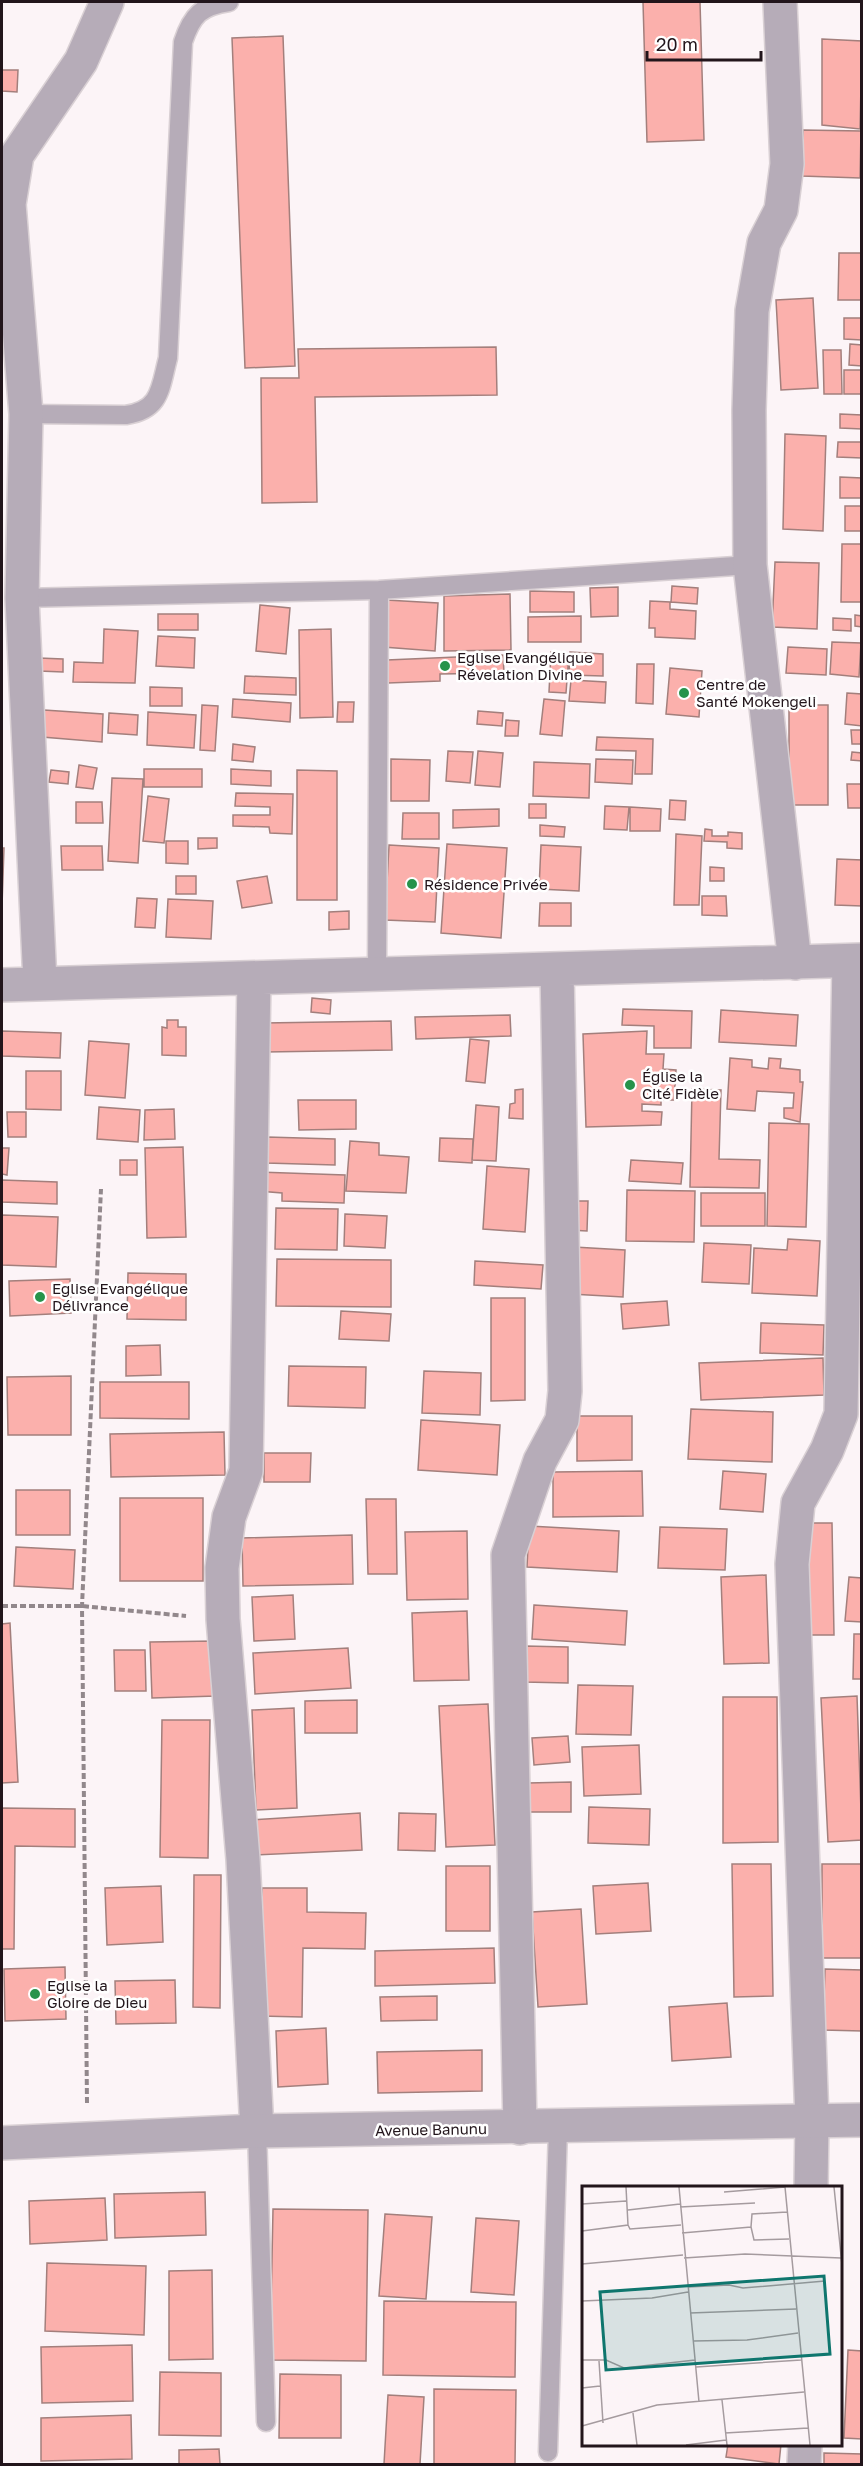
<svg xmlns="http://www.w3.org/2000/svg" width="863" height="2466" viewBox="0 0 863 2466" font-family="'Golos Text',sans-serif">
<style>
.building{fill:#fbb0ac;stroke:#a37f7c;stroke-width:1.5}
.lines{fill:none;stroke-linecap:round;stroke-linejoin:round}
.service-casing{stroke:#d9d0d4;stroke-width:21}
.minor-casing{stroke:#d9d0d4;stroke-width:36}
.tertiary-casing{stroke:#d9d0d4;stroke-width:36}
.path{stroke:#92888c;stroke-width:4;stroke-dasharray:6 3;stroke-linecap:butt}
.service{stroke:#b6acb8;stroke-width:18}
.minor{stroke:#b6acb8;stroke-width:33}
.tertiary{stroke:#b6acb8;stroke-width:33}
.poi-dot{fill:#27934b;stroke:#fff;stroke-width:2}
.labels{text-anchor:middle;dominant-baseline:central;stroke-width:5;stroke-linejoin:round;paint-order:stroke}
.poi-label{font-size:15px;fill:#22151b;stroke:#fff;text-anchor:start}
.street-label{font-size:15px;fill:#22151b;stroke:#fff}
.inset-road{fill:none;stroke:#a59b9f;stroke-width:1.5}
.view{fill:#0f766e;fill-opacity:0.15;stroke:#0f766e;stroke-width:3}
.inset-edge{fill:none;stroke:#22151b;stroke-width:3}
</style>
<rect width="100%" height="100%" fill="#fcf4f7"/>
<path class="building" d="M643,2H700L704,140L647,142Z
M283,36L295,366L245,368L232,38Z
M822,39L862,41L860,129L822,125Z
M2,70H18L17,92L2,91Z
M803,130L861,131L860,178L802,176Z
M839,253H862V300H838Z
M813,298L818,388L781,390L776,300Z
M844,318H862V340L844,339Z
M850,344L862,345V366L849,365Z
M496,347L497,395L315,397L317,502L262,503L261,378H299L298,349Z
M823,350H841L842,394H824Z
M844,370H862V394H844Z
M840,414L862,415V429L840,428Z
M785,434L826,436L823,531L783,529Z
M838,442H862V458L837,457Z
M840,477L862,478V498H840Z
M845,506H862V531H845Z
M842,544H862V602H841Z
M775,562L819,563L817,629L772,627Z
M672,586L698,588L697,604L671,602Z
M618,587V616L591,617L590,588Z
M530,591L574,592V612H530Z
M510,594L511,650L444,651V596Z
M386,600L438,603L435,651L383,647Z
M650,601L670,602V609L696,611L695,639L655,637V628H649Z
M260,605L290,608L286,654L256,651Z
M158,614H198V630H158Z
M855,615L862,616V627L855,626Z
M581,616V642H528V617Z
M833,618L851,619V631L833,630Z
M104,629L138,631L135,683L73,682L74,662L103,663Z
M331,629L333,717L300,718L299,630Z
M158,636L195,638L194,668L156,666Z
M832,642L861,643L859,677L830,674Z
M788,647L827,649L826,675L786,673Z
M551,652L569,654L566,693L549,692Z
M570,652L603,654V676L569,675Z
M503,655L504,673L440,674V681L388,683L387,660Z
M39,658L63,659V672L39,671Z
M637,664H654L653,704L636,703Z
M670,668L702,671L699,717L666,714Z
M245,676L296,678V695L244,693Z
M571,680L606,682L605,703L569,701Z
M150,687L182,688V706H150Z
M847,693L862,694V726L845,724Z
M233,699L291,703L290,722L232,717Z
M544,699L565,701L562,736L540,734Z
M338,702H354L353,722H337Z
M202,705L218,706L215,751L200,750Z
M789,705H828V805H789Z
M44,710L103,714L102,742L42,737Z
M478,711L503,713L502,726L477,724Z
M148,712L196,715L194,748L147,745Z
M109,713L138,715L137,735L108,733Z
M506,720L519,721L518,736H505Z
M851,730H862V744H852Z
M597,737L653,739L652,774H635L636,751L596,750Z
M233,744L255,747L253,762L232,760Z
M448,751L473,752L470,783L446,781Z
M478,751L503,753L500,787L475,785Z
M852,752L862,753V761L851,760Z
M391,759L430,760L429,801H391Z
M596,759L633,760L632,784L595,782Z
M534,762L590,764L589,798L533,796Z
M79,765L97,768L93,789L76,787Z
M144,769H202V787H144Z
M231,769L271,771V786L231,784Z
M51,770L69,772L68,784L49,782Z
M297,770L337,771V900H297Z
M112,778L143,779L138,863L108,861Z
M847,784H862V808H848Z
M236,793L293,794L292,834L270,833L269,827L233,826V815H270V807L235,806Z
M148,796L169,799L164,843L143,841Z
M670,800L686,801L685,820L669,819Z
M76,802H102L103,823H76Z
M529,804H546V818H529Z
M605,806L629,807L627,830L604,829Z
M630,807L661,809L660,831H630Z
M499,809V826L453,828V810Z
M403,813H439V839H402Z
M540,825L565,827L564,837L540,836Z
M705,829L712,830V836H728V832L742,833V849L727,848V842L704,841Z
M676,834L702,836L699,905H674Z
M198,838H217V848L198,849Z
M166,841H188V864L166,863Z
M447,844L507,848L501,938L441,933Z
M389,845L439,848L435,922L385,920Z
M541,845L581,847L579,891L539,889Z
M61,846H102L103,870H62Z
M2,848H4L2,906Z
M837,859L862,860V906L835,905Z
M710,867L724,868V881H710Z
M176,876H196V894H176Z
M267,876L272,903L242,908L237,881Z
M702,896H726L727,916L702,915Z
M137,898L157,899L155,928L135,927Z
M168,899L213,901L211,939L166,937Z
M540,903H571V926H539Z
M349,911V929L329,930V912Z
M312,998L331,1000L330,1014L311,1012Z
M623,1009L692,1011L691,1048H654V1026L622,1025Z
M721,1010L798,1015L796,1046L719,1042Z
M510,1015L511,1036L416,1039L415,1017Z
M167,1020H178V1027H186V1056L162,1055V1027L167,1028Z
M391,1021L392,1050L265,1052L264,1023Z
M2,1031L61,1033L60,1058L2,1056Z
M647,1031L646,1054H664L663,1069L676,1070L674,1100H661V1105L642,1104V1111L662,1112L661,1125L586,1127L583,1034Z
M470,1039L489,1041L485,1083L466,1081Z
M89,1041L129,1044L125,1098L85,1095Z
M730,1058L752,1060V1067L768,1069L769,1058L781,1059L780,1068L800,1070V1082H803L800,1122L784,1118V1108H793L794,1093L757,1091L755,1111L727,1109Z
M26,1071H61V1110L26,1109Z
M523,1089V1119L509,1118L510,1104L515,1103V1090Z
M692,1089L721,1090L719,1159L760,1160L759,1188L690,1187Z
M298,1100H356V1129L299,1130Z
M476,1105L499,1107L496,1161L472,1160Z
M99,1107L140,1110L138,1142L97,1139Z
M174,1109L175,1139L144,1140L145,1110Z
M7,1112H26V1137H8Z
M769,1123L809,1124L806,1227L767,1226Z
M267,1137L335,1139V1165L266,1163Z
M440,1138L473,1139L472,1163L439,1161Z
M350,1141L379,1143V1155L409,1157L406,1193L346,1191Z
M183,1147L186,1237L147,1238L145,1148Z
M2,1148H9L7,1175L2,1174Z
M120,1160H137V1175H120Z
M631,1160L683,1163L681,1184L629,1181Z
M487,1166L529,1169L525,1232L483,1229Z
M258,1172L345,1175L344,1203L282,1201V1193L258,1191Z
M2,1180L57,1182V1204L2,1202Z
M627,1190L695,1191L694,1242L626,1241Z
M701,1193H765V1226H701Z
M570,1201H588L587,1231L569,1230Z
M276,1208L338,1209L337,1250L275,1249Z
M345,1214L387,1216L385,1248L344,1246Z
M2,1215L58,1217L56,1267L2,1265Z
M788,1239L820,1241L817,1296L752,1293L754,1248L787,1250Z
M704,1243L751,1245L749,1284L702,1282Z
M574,1247L625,1250L623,1297L571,1294Z
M277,1259L391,1260V1307L276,1306Z
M475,1261L543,1265L541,1289L474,1285Z
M128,1273L186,1274V1320L127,1319Z
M70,1279L71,1313L10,1316L9,1281Z
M491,1298H525V1400L491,1401Z
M667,1301L669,1325L623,1329L621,1304Z
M341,1311L391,1314L389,1341L339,1339Z
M761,1323L824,1325L823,1355L760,1353Z
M160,1345L161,1375L126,1376V1346Z
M823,1358L824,1395L701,1400L699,1363Z
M289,1366L366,1367L365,1408L288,1406Z
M424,1371L481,1373L480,1415L422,1413Z
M71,1376V1435H8L7,1377Z
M100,1382H189V1419L100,1418Z
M691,1409L773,1412L772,1462L688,1459Z
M577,1416H632V1460L577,1461Z
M421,1420L500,1425L497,1475L418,1470Z
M224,1432L225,1475L111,1477L110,1434Z
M264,1453H311L310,1482H264Z
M642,1471L643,1516L553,1517V1472Z
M723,1471L766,1474L763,1512L720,1509Z
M16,1490H70V1535H16Z
M120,1498H203V1581H120Z
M366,1499H396L397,1574H368Z
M805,1523H832L834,1635H806Z
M529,1526L619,1531L617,1572L527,1567Z
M660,1527L727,1529L725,1570L658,1568Z
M467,1531L468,1599L407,1600L405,1532Z
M352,1535L353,1584L243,1586L242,1538Z
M16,1547L75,1550L73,1589L14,1586Z
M766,1575L769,1663L724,1664L721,1577Z
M849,1577L862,1578V1622L845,1621Z
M293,1595L295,1639L254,1641L252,1597Z
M534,1605L627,1611L625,1645L532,1639Z
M467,1611L469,1680L414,1681L412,1613Z
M10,1623L18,1782L2,1783V1624Z
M854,1634H862V1679H853Z
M214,1641L216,1696L152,1698L150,1642Z
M525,1646L568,1647V1683L524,1682Z
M348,1648L351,1688L255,1694L253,1653Z
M114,1650H145L146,1691H115Z
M578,1685L633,1686L631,1735L576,1734Z
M857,1696L862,1840L828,1842L821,1698Z
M723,1697H777L778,1842L723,1843Z
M357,1700V1733H305V1701Z
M488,1704L495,1845L446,1847L439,1706Z
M294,1708L297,1808L256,1810L252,1710Z
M162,1720H210L208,1858L160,1857Z
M568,1736L570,1762L534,1765L532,1738Z
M639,1745L641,1794L584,1796L582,1747Z
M571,1782V1812H528V1783Z
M589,1807L650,1809L649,1845L588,1843Z
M2,1808L75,1809V1847L15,1846L14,1949H2Z
M360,1813L362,1850L255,1855L252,1820Z
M399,1813L436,1814L435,1851L398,1850Z
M732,1864H771L773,1996L734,1997Z
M822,1864H862V1958H822Z
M446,1866H490V1931H446Z
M194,1875H221L220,2008L193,2007Z
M648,1883L651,1931L596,1934L593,1886Z
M161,1886L163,1942L107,1945L105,1888Z
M262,1888H307V1912L366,1913L365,1949L303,1948L302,2017L260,2016Z
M581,1909L587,2004L538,2007L532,1912Z
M494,1948L495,1983L375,1986V1951Z
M65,1967L66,2019L5,2021L4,1969Z
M825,1969L862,1970V2031L823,2030Z
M175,1980L176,2023L116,2024L115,1981Z
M437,1996V2020L381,2021L380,1997Z
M727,2003L731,2057L672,2061L669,2007Z
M326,2028L328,2084L278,2087L276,2031Z
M482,2050V2091L378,2093L377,2052Z
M205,2192L206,2235L115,2238L114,2194Z
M105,2198L107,2240L30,2244L29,2201Z
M273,2209L368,2210L366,2361L270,2360Z
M385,2214L432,2217L426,2299L379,2296Z
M476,2218L519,2221L514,2295L471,2292Z
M47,2263L146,2266L144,2335L45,2331Z
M212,2270L213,2359L169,2360V2271Z
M384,2301L516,2302L515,2377L383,2375Z
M132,2345L133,2401L42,2403L41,2347Z
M848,2350L862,2351V2439L844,2438Z
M160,2372L221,2373V2436L159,2435Z
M280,2374L341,2375V2438H279Z
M434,2389L516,2390L515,2464H434Z
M388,2395L424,2397L420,2464H384Z
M131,2415L132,2459L41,2461V2418Z
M728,2444H781L779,2464L726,2457Z
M219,2449L220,2464H179V2450Z
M824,2453L862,2454V2464H824Z"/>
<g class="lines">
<defs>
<path id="service" d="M26,414L126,415C161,410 160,388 168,358L183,42C192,15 201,6 229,2
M22,598L379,590L750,565
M377,973L379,590
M257,2131L266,2422
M548,2452L558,2128"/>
<path id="minor" d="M780,2L787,164L781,210L764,243L752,311L749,410L750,565L795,963
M254,978L246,1471L229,1517L222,1568L223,1619L243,1859L257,2131
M40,983L22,598L26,414L9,204L17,155L81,61L107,2
M2,985L862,960
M520,2128L508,1555L540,1461L562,1420L565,1391L557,969
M811,2187L812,2121L792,1564L798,1503L827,1450L841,1414L849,961
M804,2464L805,2444"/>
<path id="tertiary" d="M2,2143L257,2131L862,2120"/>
</defs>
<use href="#service" class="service-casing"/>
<use href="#minor" class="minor-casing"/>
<use href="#tertiary" class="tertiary-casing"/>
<path class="path" d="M2,1606H82L186,1616
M87,2103L82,1606L101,1189"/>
<use href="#service" class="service"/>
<use href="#minor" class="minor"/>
<use href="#tertiary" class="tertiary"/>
</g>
<g class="poi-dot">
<circle cx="445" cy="666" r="6"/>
<circle cx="684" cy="693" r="6"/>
<circle cx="412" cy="884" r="6"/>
<circle cx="630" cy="1085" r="6"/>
<circle cx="40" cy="1297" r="6"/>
<circle cx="35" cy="1994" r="6"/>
</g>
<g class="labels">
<g class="poi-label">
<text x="457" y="657">Eglise Evangélique<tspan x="457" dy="17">Révelation Divine</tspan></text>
<text x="696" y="684">Centre de<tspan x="696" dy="17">Santé Mokengeli</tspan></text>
<text x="424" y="884">Résidence Privée</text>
<text x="642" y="1076">Église la<tspan x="642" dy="17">Cité Fidèle</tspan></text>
<text x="52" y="1288">Eglise Evangélique<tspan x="52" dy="17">Délivrance</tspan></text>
<text x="47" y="1985">Eglise la<tspan x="47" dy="17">Gloire de Dieu</tspan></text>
</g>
<g class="street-label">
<text transform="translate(431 2129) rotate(-1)">Avenue Banunu</text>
</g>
</g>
<g transform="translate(582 2186)">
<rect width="260" height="260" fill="#fcf4f7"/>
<path class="inset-road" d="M97,1L117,216M203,1L228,259M252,1L260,79M142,6L203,1M0,18L44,15M98,21L173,17M46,24L98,18M205,26L170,28L169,41L172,54L207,53M46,39L48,43L99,39M0,45L46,39L44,1M100,47L169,41M102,72L163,68L259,72M0,78L101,69M106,101L147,99L161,102L243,95M0,115L70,112L106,106M108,127L214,123M111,155L165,154L216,147M0,174H24L42,182L113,174M17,175L21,237M114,181L219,174M0,202L18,200M140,214L145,259M51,227L55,259M0,240L75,219L222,206M143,247L226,242M104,259L144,254"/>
<path class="view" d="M242,90L248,168L24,184L18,106Z"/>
<rect width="260" height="260" class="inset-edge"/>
</g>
<rect width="863" height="2466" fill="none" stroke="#22151b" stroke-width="6"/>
<path d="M647 51v9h114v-9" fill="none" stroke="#22151b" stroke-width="3"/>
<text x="656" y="51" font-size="18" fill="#22151b" stroke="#ffffff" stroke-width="4.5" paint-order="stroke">20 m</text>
</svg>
